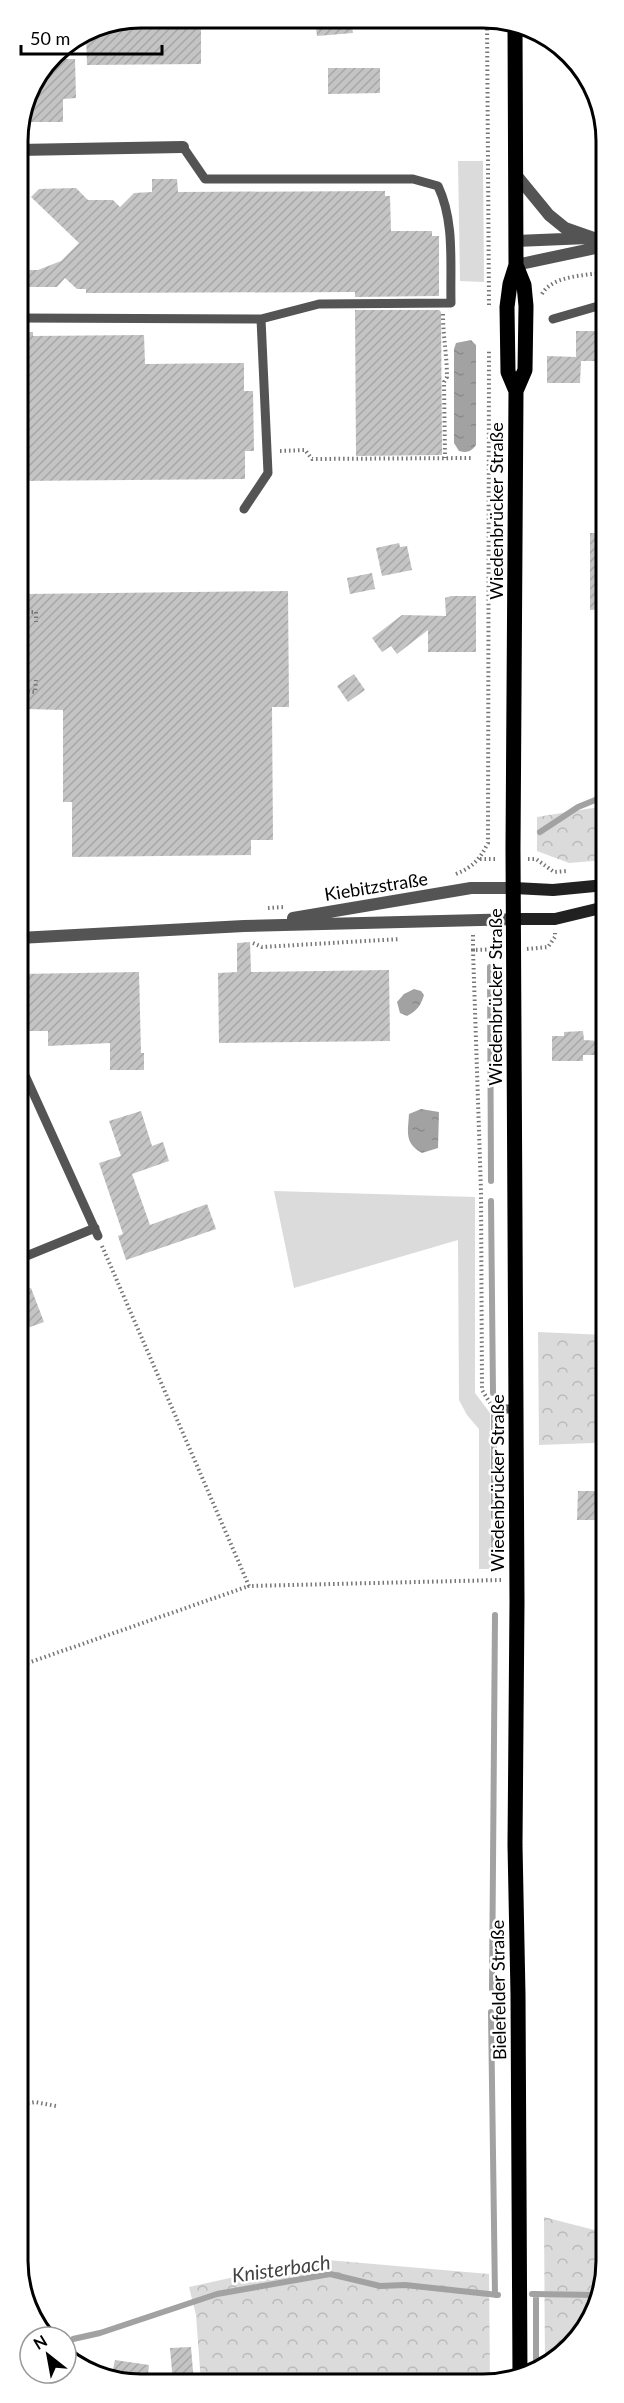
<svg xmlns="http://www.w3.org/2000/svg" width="624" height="2403" viewBox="0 0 624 2403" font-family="Lato,sans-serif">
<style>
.grass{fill:#dbdbdb}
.forest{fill:url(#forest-crowns)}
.water{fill:url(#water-ripples)}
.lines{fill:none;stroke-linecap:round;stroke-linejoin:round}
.stream{stroke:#a2a2a2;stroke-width:6}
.building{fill:url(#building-hatch)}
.path{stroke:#767676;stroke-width:4;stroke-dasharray:1.5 3;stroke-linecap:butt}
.service{stroke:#545454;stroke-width:9}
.minor{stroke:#545454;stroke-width:12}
.secondary{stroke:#212121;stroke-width:12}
.primary{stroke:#000;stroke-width:15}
.labels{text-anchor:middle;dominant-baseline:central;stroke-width:5;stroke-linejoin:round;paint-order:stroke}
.street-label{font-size:18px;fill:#000;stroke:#fff}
.water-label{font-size:20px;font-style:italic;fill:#434343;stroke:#fff}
.rim{fill:none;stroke:#000;stroke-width:3}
</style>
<defs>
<pattern id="forest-crowns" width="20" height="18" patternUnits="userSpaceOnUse" patternTransform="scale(1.5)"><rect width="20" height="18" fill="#dbdbdb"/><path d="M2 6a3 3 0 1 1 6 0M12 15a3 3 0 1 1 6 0" fill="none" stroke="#bababa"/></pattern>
<pattern id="water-ripples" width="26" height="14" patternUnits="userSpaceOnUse" patternTransform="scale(1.5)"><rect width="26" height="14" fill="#a2a2a2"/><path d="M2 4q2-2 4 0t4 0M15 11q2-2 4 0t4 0" fill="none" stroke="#8a8a8a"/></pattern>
<pattern id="building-hatch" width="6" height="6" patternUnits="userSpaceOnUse" patternTransform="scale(1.5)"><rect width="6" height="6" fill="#c4c4c4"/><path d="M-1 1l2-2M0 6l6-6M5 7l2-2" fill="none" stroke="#a7a7a7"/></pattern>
</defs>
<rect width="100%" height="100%" fill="#fff"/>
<path class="grass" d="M458,161H483L484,282L460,281Z
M274,1191L475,1197V1393L490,1413L491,1569H479V1429L467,1415L459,1400L458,1240L294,1288Z"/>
<path class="forest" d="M605,806V860L569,863L537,851V817Z
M538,1332L605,1335V1438L593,1443L539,1445Z
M544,2217L606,2233V2269L575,2343L545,2368Z
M316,2259L489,2274L490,2384L201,2383L196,2315L189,2287Z"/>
<path class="water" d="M471,340L476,345V445C471,452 467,453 459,451L454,443V349L456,343Z
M414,989L421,991L424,995C421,1005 417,1011 407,1016L400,1013L397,1002L404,994Z
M421,1109L439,1112L438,1148L422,1153C404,1143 408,1132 409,1114Z"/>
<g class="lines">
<path class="stream" d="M540,832L578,807L605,796
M490,967L491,1181
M491,1201L493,1393
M494,1414V1517
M494,1537L495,1568
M492,1989L495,1615
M491,2012L495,2295
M532,2294L595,2295
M536,2294V2371
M73,2339L100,2333L217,2294L330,2274L380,2286L405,2285L498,2295"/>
</g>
<path class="building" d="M142,18H201V64L87,65L86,33L95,27Z
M315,19H351L353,33L317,36Z
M51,59H75L76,98L63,99V122H21L28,94Z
M328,68H380V93L328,94Z
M152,179H177L178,192L385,191V196H390L391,231H432V236H439V296L355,297V292L86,293V289H77L65,278L57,287H18V270H38L61,261L79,243L31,197L39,189L76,188L88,200H113L120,207L134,193L152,192Z
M355,310H439L441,312L442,455L356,456Z
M576,331H605V361H581L580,383H547V356L576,357Z
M18,332H33V336L144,335L145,364L244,363V391H253L254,451H245V479L18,481Z
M590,533H605V609L590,610Z
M399,543L400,547L407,546L412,570L382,576L376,548Z
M372,573L375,589L350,594L347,578Z
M288,591L289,707H272L273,840H251V855L72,857V802H63V710L27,709L26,594Z
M451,596H476V652H428V630L397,654L391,646L382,652L372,638L402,615L446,616L445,598Z
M354,674L365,690L348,702L337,686Z
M250,942L251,972L389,970L390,1041L219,1043L218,973L237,972V943Z
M139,972L141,1053H144V1070H110V1043L48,1046V1031H19V974Z
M583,1031L584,1040L600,1041V1055H583V1061H552V1036H564V1032Z
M141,1111L152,1146L163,1142L169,1161L132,1174L150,1225L207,1204L216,1229L126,1260L118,1236L123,1234L99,1163L121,1156L109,1121Z
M31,1288L44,1322L19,1331V1290Z
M578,1491H605V1520H577Z
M191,2347L194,2383H173L170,2348Z
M115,2360L149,2365L147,2383H117L111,2379Z"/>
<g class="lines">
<path class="path" d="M487,20L489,305
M542,294C553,275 585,276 605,272
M443,314C443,336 447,356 447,377L444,382L445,458
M280,451L305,450L312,459L471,458
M18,612H36V622
M19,691L35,692L36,680
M480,859H497
M528,859H536L554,872L567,871
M456,874C473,867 480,859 488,843L489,351
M268,908L284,907
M473,935V950L499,949
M253,943L262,947L400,939
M527,949L548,947L555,937V933
M473,950L481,1191L482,1390L490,1403
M102,1246L249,1586L501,1580
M19,1666L249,1586
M19,2105L35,2102L56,2106"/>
<path class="service" d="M183,147L205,179H413L438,186C455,222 450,264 451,303L319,304L261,319
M18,318L261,319L268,473L244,509
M553,319L605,304
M19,1062L98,1236
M19,1259L95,1228
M500,1409H516"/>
<path class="minor" d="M18,150L183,147
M517,176L549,215L565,228L605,242
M516,241L588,238
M516,265L605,246
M293,918L471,888H514
M19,938L244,926L515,919"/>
<path class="secondary" d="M514,888L553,890L605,885
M515,919H555L605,907"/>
<path class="primary" d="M515,25L516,265L510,284L507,307L508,372L516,391L513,849L517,1602L515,1845L518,1995L520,2377
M516,391L525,370L526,306L524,285L516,265"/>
</g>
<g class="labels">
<g class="street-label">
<text transform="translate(496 511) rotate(-90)">Wiedenbrücker Straße</text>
<text transform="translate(376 886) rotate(-9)">Kiebitzstraße</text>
<text transform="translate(495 997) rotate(-90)">Wiedenbrücker Straße</text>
<text transform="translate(497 1483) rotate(-90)">Wiedenbrücker Straße</text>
<text transform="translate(498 1990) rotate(-91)">Bielefelder Straße</text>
</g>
<g class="water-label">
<text transform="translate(281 2268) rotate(-8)">Knisterbach</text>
</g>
</g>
<path d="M0 0H624V2403H0ZM141 28H483A113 113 0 0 1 596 141V2261A113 113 0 0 1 483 2374H141A113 113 0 0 1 28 2261V141A113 113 0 0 1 141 28Z" fill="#fff" fill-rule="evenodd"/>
<path class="rim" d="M141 28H483A113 113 0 0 1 596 141V2261A113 113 0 0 1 483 2374H141A113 113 0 0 1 28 2261V141A113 113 0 0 1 141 28Z"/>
<g transform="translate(48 2355) rotate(329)"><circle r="28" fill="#ffffff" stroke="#999999" stroke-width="1.5"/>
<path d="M0-4.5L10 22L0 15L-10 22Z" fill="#000000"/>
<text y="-9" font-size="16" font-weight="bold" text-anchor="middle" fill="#000000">N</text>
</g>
<path d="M21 45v9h141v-9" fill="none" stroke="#000000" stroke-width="3"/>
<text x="30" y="45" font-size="18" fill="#000000" stroke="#ffffff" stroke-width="4.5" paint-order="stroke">50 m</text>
</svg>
